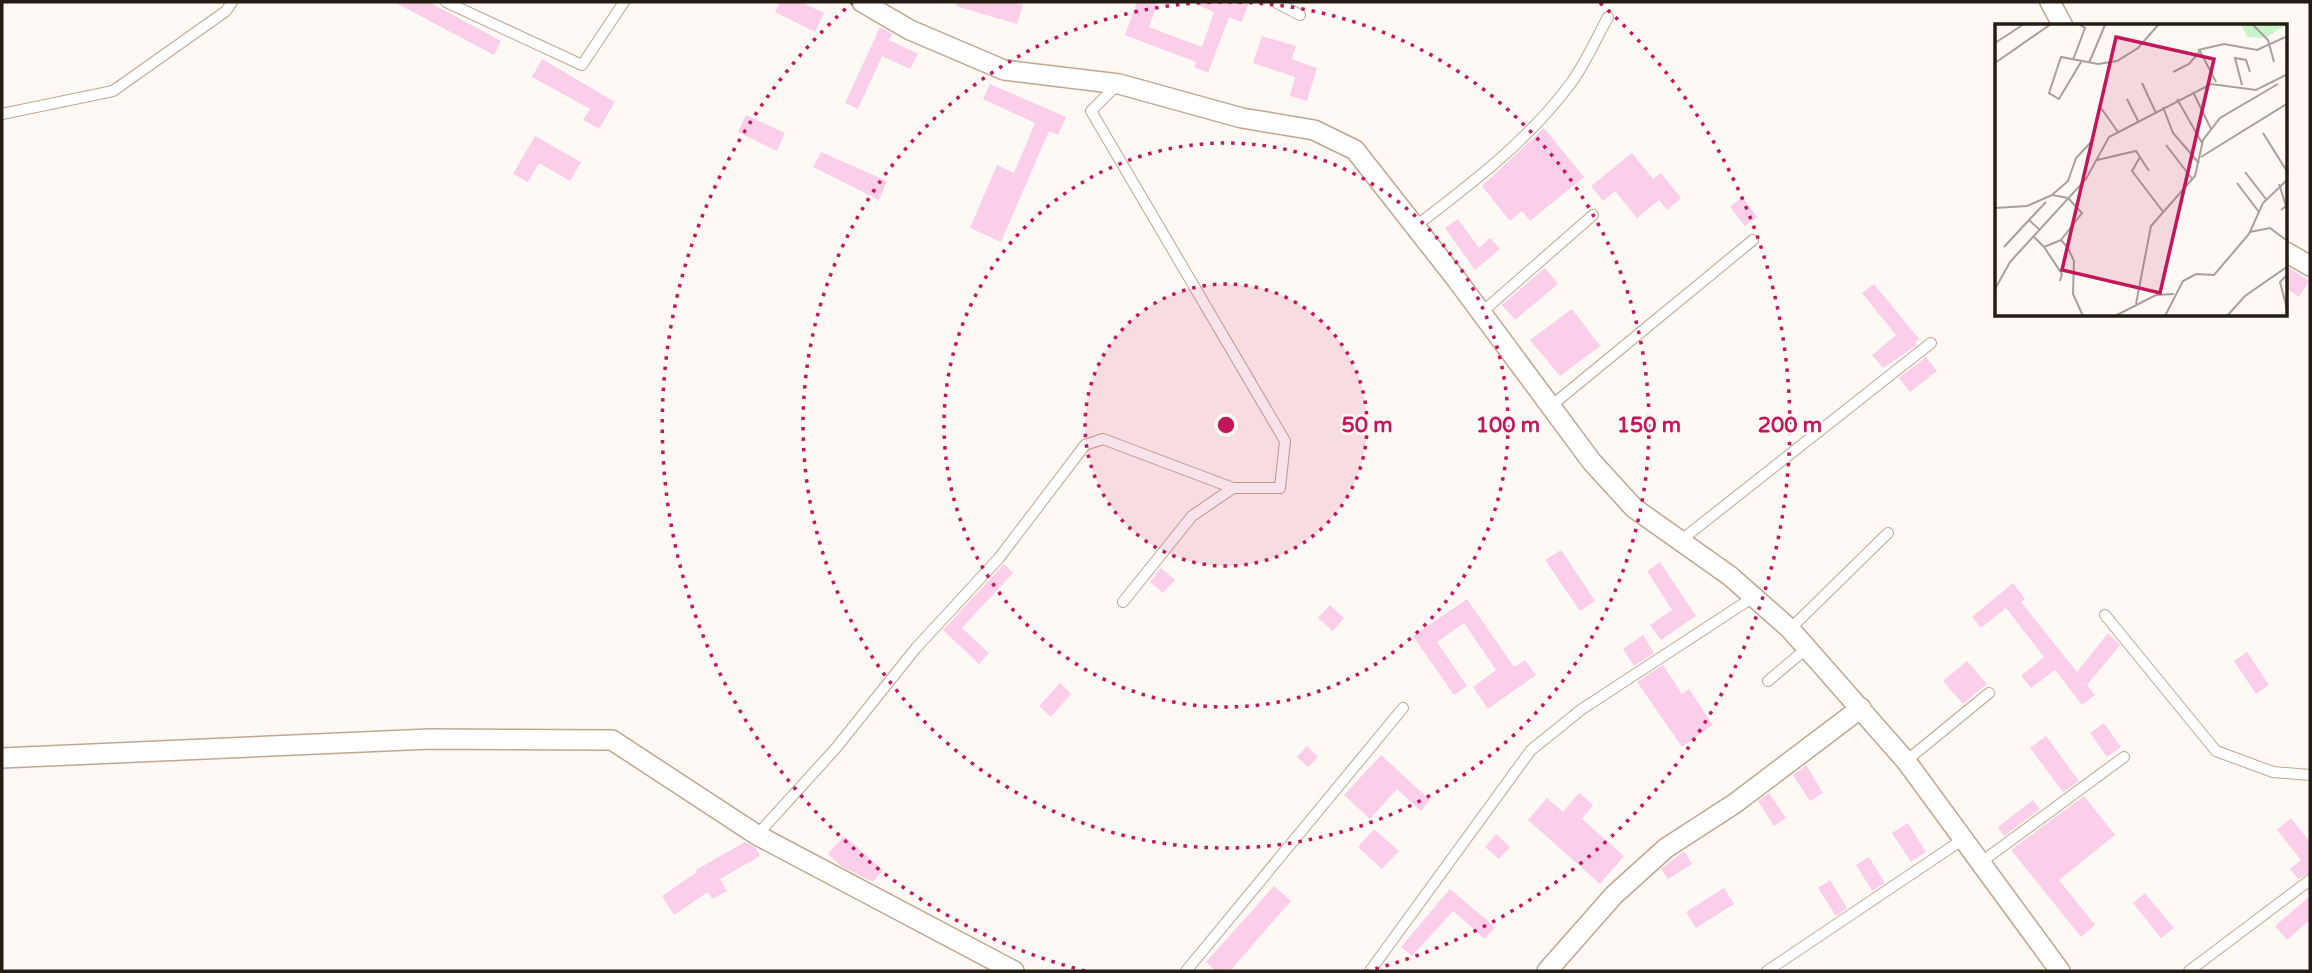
<svg xmlns="http://www.w3.org/2000/svg" width="2312" height="973" viewBox="0 0 2312 973" font-family="'Varela Round',sans-serif">
<style>
.building{fill:#fbcfea}
.lines{fill:none;stroke-linecap:round;stroke-linejoin:round}
.lane-casing{stroke:#bea790;stroke-width:12}
.street-casing{stroke:#bea790;stroke-width:22}
.lane{stroke:#fff;stroke-width:10}
.street{stroke:#fff;stroke-width:19}
.ring{fill:none;stroke:#c2185b;stroke-width:3.5;stroke-dasharray:3.5 7}
.inset-road{fill:none;stroke:#a7a19a;stroke-width:2}
.view{fill:#c2185b;fill-opacity:0.15;stroke:#c2185b;stroke-width:3.5}
.inset-edge{fill:none;stroke:#251c13;stroke-width:3.5}
.centre{fill:#c2185b;stroke:#fef9f4;stroke-width:3.5}
.ring-label{font-size:21px;text-anchor:middle;font-weight:bold;fill:#c2185b;stroke:#fef9f4;stroke-width:5;stroke-linejoin:round;paint-order:stroke}
</style>
<rect width="100%" height="100%" fill="#fef9f4"/>
<path class="building" d="M394,2H429L501,41L494,55Z
M780,2H801L824,13L815,32L775,12Z
M957,2H1013L1023,5L1017,24L956,6Z
M1137,2H1158L1149,27L1202,47L1214,12L1191,2H1249L1242,22L1229,17L1208,73L1194,67L1196,62L1125,35Z
M880,27L892,34L889,40L918,54L910,69L882,56L858,109L845,103Z
M1262,36L1296,46L1292,59L1317,68L1307,101L1290,96L1295,77L1253,63Z
M542,59L615,102L599,129L583,120L590,109L532,77Z
M990,84L1066,117L1058,135L1049,131L1001,242L970,228L997,165L1014,173L1035,123L983,99Z
M746,115L785,133L777,151L738,132Z
M1544,128L1584,177L1530,221L1522,211L1510,221L1482,186Z
M535,136L581,162L570,181L539,163L528,182L513,174Z
M821,152L887,181L879,200L813,167Z
M1632,153L1653,179L1661,173L1681,198L1667,210L1659,200L1637,218L1615,191L1603,201L1591,186Z
M1742,197L1757,217L1745,226L1730,207Z
M1458,219L1479,248L1490,238L1500,249L1475,270L1445,228Z
M2286,266L2309,281L2299,297L2286,288Z
M1545,268L1558,284L1515,320L1502,305Z
M1874,284L1919,339L1915,342L1917,345L1883,368L1872,355L1896,335L1862,293Z
M1572,309L1600,346L1560,376L1530,340Z
M1926,357L1937,371L1910,392L1899,378Z
M1561,550L1595,601L1580,611L1545,560Z
M1660,562L1696,616L1661,640L1650,625L1672,610L1647,571Z
M1004,564L1013,573L962,628L989,653L979,664L943,630Z
M1161,568L1175,580L1163,593L1150,582Z
M2013,583L2025,599L2021,602L2077,672L2108,633L2120,645L2087,685L2095,695L2082,705L2055,670L2031,688L2021,676L2044,657L2006,608L1981,628L1972,617Z
M1467,599L1514,667L1525,660L1536,675L1488,709L1473,687L1496,670L1464,623L1437,642L1467,686L1454,695L1413,636Z
M1330,605L1344,618L1333,631L1318,618Z
M1643,635L1654,653L1634,666L1623,649Z
M2247,652L2269,685L2256,694L2234,661Z
M1967,661L1987,684L1963,704L1943,681Z
M1663,665L1682,694L1689,689L1713,725L1682,747L1637,682Z
M1060,683L1071,694L1051,717L1039,706Z
M2104,723L2121,747L2107,757L2090,733Z
M2046,736L2079,781L2063,792L2030,748Z
M1307,746L1318,757L1308,767L1297,757Z
M1381,755L1430,800L1421,811L1397,789L1370,819L1344,795Z
M1806,765L1823,793L1810,801L1793,775Z
M1579,793L1593,805L1582,819L1624,856L1600,884L1528,820L1547,798L1563,812Z
M1769,793L1786,818L1774,826L1758,801Z
M2084,796L2115,835L2059,880L2095,925L2081,937L2011,850Z
M2033,800L2040,809L2004,836L1998,827Z
M2291,818L2310,842V873L2298,879L2290,869L2301,860L2277,830Z
M1908,823L1926,852L1911,862L1892,833Z
M1374,829L1399,851L1382,869L1358,847Z
M1496,834L1510,847L1499,859L1485,847Z
M844,836L883,870L873,882L841,866L828,854Z
M745,842L756,848L760,856L720,879L727,891L712,899L708,892L674,915L662,896L697,872L696,870Z
M1684,851L1692,864L1668,879L1661,869Z
M1869,857L1885,883L1872,891L1856,865Z
M1830,880L1847,908L1836,916L1818,888Z
M1274,886L1291,901L1230,971H1216L1206,962Z
M1724,888L1734,904L1696,928L1686,912Z
M1450,889L1495,927L1485,939L1453,911L1412,956L1401,947Z
M2145,893L2174,928L2161,938L2133,903Z
M2310,896V920L2287,940L2275,926Z"/>
<g class="lines">
<defs>
<path id="lane" d="M446,2L582,65L624,2
M1275,2L1300,15
M1118,84L1091,111L1285,441L1280,488H1233L1192,516L1123,602
M2,114L113,91L226,11L232,2
M1416,226C1471,184 1529,140 1571,83C1585,64 1596,39 1608,17
M1481,313L1593,215
M1551,406L1753,240
M1680,541L1931,343
M2105,615L2216,751L2273,772L2310,775
M1790,629L1888,533
M1768,681L1806,649
M1906,761L1989,693
M757,835L836,748L916,648L999,558L1085,445L1103,439L1233,488
M1980,863L2124,757
M1186,971L1403,708
M1370,971L1531,750L1582,709L1755,596
M1767,971L1962,840
M2189,971L2310,880"/>
<path id="street" d="M862,2L910,30L1004,70L1119,84L1242,118L1314,130L1355,150L1457,280L1592,462L1634,508L1730,576L1790,629L1906,761L2060,971
M2050,2L2063,26
M2286,252L2310,266
M2,758L430,739L612,740L757,835L1014,971
M1547,971L1614,895L1666,848L1734,804L1861,708"/>
</defs>
<use href="#lane" class="lane-casing"/>
<use href="#street" class="street-casing"/>
<use href="#lane" class="lane"/>
<use href="#street" class="street"/>
</g>
<circle cx="1226" cy="425" r="141" fill="#c2185b" fill-opacity=".12"/>
<g class="ring">
<circle cx="1226" cy="425" r="141"/>
<circle cx="1226" cy="425" r="282"/>
<circle cx="1226" cy="425" r="423"/>
<path d="M1085 971A564 564 0 0 1 852 3M1600 3A564 564 0 0 1 1367 971"/>
</g>
<g transform="translate(1995 24)">
<rect width="292" height="292" fill="#fef9f4"/>
<path d="M246,0H291V1L270,14L252,13Z" fill="#c9f4c9"/>
<path class="inset-road" d="M257,0L273,16L279,38M0,19L29,0M203,26L229,20L262,26L293,12M78,36L90,4L83,0M86,38L64,75L54,69L66,33L103,40L122,37L143,24L164,0M0,39L56,0M94,39L110,1M178,48L194,40L205,27L221,58M147,59L161,89M247,61L240,34L251,36L255,48M198,68L216,105M132,75L144,99M182,75L207,119M168,83L178,109L204,139M106,84L123,108M268,109L293,149M171,121L198,156M145,133L137,147L169,189M206,133L293,79M102,136L141,127L154,147M250,148L271,175M242,159L264,188M284,160L291,182L286,186M0,184L32,182L57,171M34,196L51,178M255,208L275,204L291,216M39,213L49,223L66,216L73,224L79,237L78,270L88,292M66,216L87,189L73,174L57,171L73,157L81,134L99,115M9,223L34,196L45,206M49,223L67,250L65,257M293,250L285,258L293,289M0,265L15,238L91,155L114,113L216,60L261,66L293,50M141,280L156,202L200,152L208,116L225,94L283,60M120,292L161,271L179,270M170,292L188,257L201,250L219,251L254,210L268,179L293,155M232,292L250,272L293,242"/>
<path class="view" d="M121,13L219,35L165,269L67,246Z"/>
<rect width="292" height="292" class="inset-edge"/>
</g>
<circle cx="1226" cy="425" r="10" class="centre"/>
<g class="ring-label">
<text x="1367" y="432">50 m</text>
<text x="1508" y="432">100 m</text>
<text x="1649" y="432">150 m</text>
<text x="1790" y="432">200 m</text>
</g>
<rect width="2312" height="973" fill="none" stroke="#251c13" stroke-width="7"/>
</svg>
